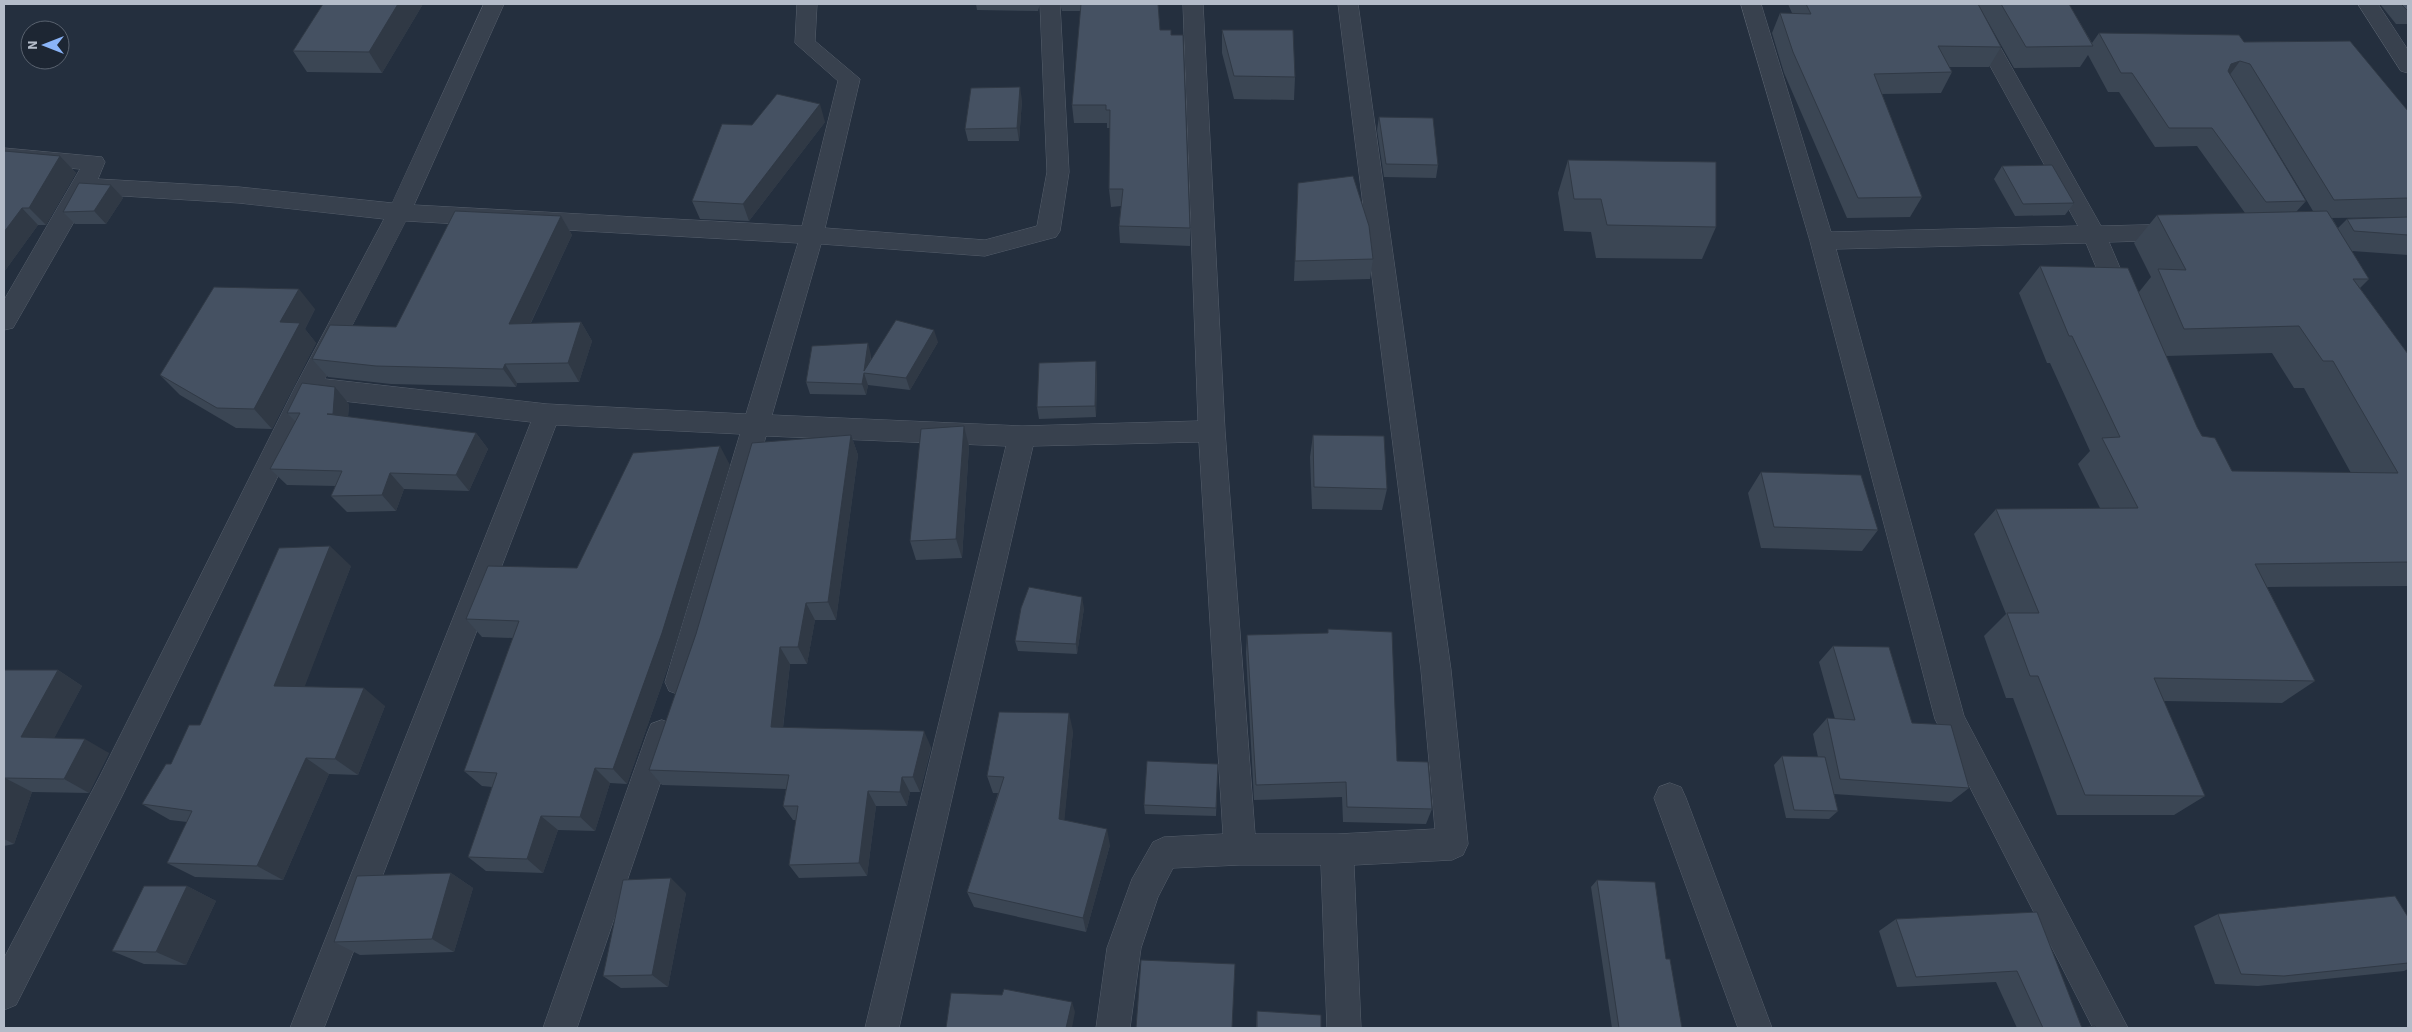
<svg xmlns="http://www.w3.org/2000/svg" width="2412" height="1032" viewBox="0 0 2412 1032" font-family="'Source Sans 3',sans-serif">
<style>
.lines{fill:none;stroke-linecap:round;stroke-linejoin:round}
.street-casing{stroke:#565f6c;stroke-width:1}
.street{fill:#38414e;fill-rule:evenodd}
.wall{fill:#3b4654;fill-rule:evenodd}
.shaded-wall{fill:#303945}
.building{fill:#455162;stroke:#303945}
</style>
<rect width="100%" height="100%" fill="#242f3e"/>
<g class="lines">
<defs>
<path id="street" d="M484,4H504L414,205L802,226L838,81L795,43L797,4H817L815,41L860,79L825,228L985,240L1037,226L1047,172L1040,4H1060L1069,172L1060,231L1056,237L985,256L821,244L772,415L1022,426L1198,421L1183,4H1203L1225,431L1255,834H1337L1435,829L1421,670L1338,4H1358L1451,670L1468,844L1463,855L1452,860L1354,865L1361,1028H1327L1321,865H1240L1173,868L1158,897L1141,948L1130,1028H1096L1107,948L1132,879L1153,842L1164,837L1223,834L1199,442L1033,446L899,1028H865L1006,446L766,436L695,682L691,691L680,695L669,691L665,682L740,434L556,425L324,1028H290L531,422L316,398L122,796L16,1005L4,1010V958L100,776L295,387L384,219L239,203L90,194L13,328L4,330V300L80,169L4,163V148L102,157L105,162L98,179L239,187L392,203ZM406,221L798,243L746,414L547,404L325,379Z
M1741,4H1761L1831,232L2078,226L1956,4H1976L2101,226L2180,224L2188,226L2192,232L2188,238L2180,240L2109,242L2135,303L2132,309L2123,312L2114,309L2111,303L2086,243L1836,249L1964,716L2128,1028H2093L1935,719L1810,241Z
M2358,4H2378L2408,50V73L2401,71Z
M662,720L673,724L677,734L577,1028H543L647,734L651,724Z
M1670,783L1681,787L1686,798L1772,1028H1738L1654,798L1659,787Z"/>
</defs>
<use href="#street" class="street-casing"/>
<use href="#street" class="street"/>
</g>
<path class="wall" d="M323,4H423L382,73L307,72L293,51Z
M976,4H1040L1038,11L977,10Z
M1060,4H1158L1160,30L1190,228V246L1120,243L1119,226L1121,206L1111,207L1109,189L1110,128H1107V123H1074L1072,105L1081,11H1062Z
M1788,4H1978L2001,47L1989,67H1949L1952,72L1941,93L1882,94L1922,197L1910,217L1847,218L1784,73L1772,33L1780,13H1792Z
M1978,4H2069L2092,43L2099,33L2244,42L2408,111V217L2332,218L2338,228L2347,219L2408,217V255L2352,251L2369,279L2360,288L2408,354V586L2267,587L2315,681L2282,703L2164,701L2205,796L2174,815H2057L2013,698H2006L1984,636L2006,614L1974,534L1996,509L2100,508L2078,464L2090,451L2050,363H2047L2019,293L2040,266L2139,292L2151,277L2134,243L2157,215L2245,213L2197,146L2155,147L2119,92H2108L2088,55L2080,67L2014,68ZM2236,83L2313,211L2296,212L2306,201ZM2272,353L2294,388H2304L2351,473L2232,471L2202,436L2197,427L2166,356Z
M2380,4H2408V24H2396Z
M1222,30L1295,77L1294,100L1234,99L1222,53Z
M1022,100L1019,141H968L965,129Z
M1379,117L1438,165L1436,178L1384,177L1377,130Z
M825,122L749,221L700,219L692,201L752,125Z
M4,151L60,156L76,173L46,225H38L4,272Z
M1568,160L1716,227L1702,259L1596,258L1591,232L1564,231L1558,193Z
M2002,166L2074,203L2065,215L2015,216L1994,179Z
M1298,183L1373,259L1370,279L1294,281Z
M111,185L123,198L106,224H75L63,212Z
M561,216L572,235L531,323L581,322L592,341L579,382L517,383L516,387L391,384L328,377L312,359L396,327Z
M315,309L305,329L316,343L272,429L236,428L180,395L160,375Z
M938,342L910,390L868,385L866,395L810,394L806,382L871,355V360Z
M1097,373L1096,417L1039,419L1037,407Z
M349,404L348,417L476,433L488,449L469,491L404,489L396,511L347,512L331,496L336,486L287,485L270,469L296,422L287,413Z
M964,426L969,446L962,558L916,560L910,541Z
M851,435L858,455L836,620H815L807,664H790L783,728L931,747V749L920,792H910L907,806H876L867,876L799,878L789,865L796,820H793L783,806L786,789L662,785L649,770Z
M1313,435L1387,489L1382,510L1312,509L1310,457Z
M730,465L674,650L627,784L610,783L595,831L558,830L543,873L486,871L468,857L492,787L482,786L464,771L513,638L482,637L466,619L577,568Z
M1761,472L1878,530L1862,551L1761,548L1748,493Z
M351,566L304,687L385,706L358,775L329,774L283,880L195,877L167,863L187,822L170,820L142,804L200,725Z
M1084,608L1077,654L1018,651L1015,641Z
M1328,629L1397,761L1432,809L1426,824L1343,822L1342,797L1254,800L1246,653L1247,635L1328,633Z
M1833,646L1912,723L1969,788L1951,802L1834,794L1838,811L1829,819L1786,818L1774,765L1782,756L1818,757L1813,734L1827,718L1835,719L1819,662Z
M4,670H58L82,686L54,738L109,753L89,793L32,792L14,844L4,846Z
M1073,731L1064,820L1110,845L1086,932L974,907L967,892L998,793H993L987,776Z
M1218,764L1216,816L1145,814L1144,805Z
M451,873L473,888L454,952L360,955L334,942Z
M1597,880L1666,959L1682,1028H1612L1591,887Z
M187,886L216,901L186,965L144,964L112,951Z
M686,893L668,987L621,988L603,976Z
M2037,912L2082,1028H2096H2017L1996,982L1897,987L1879,931L1896,919Z
M2218,914L2408,917V969L2404,971L2258,986L2215,984L2194,926Z
M1257,1011L1321,1028H1256Z"/>
<path class="shaded-wall" d="M398,4H423L382,73L369,52Z
M2240,61L2226,80L2216,83L2231,64Z
M1020,87L1022,100L1019,141L1017,128Z
M820,104L825,122L749,221L743,204Z
M60,156L76,173L46,225L29,208Z
M111,185L123,198L106,224L94,211Z
M22,208L38,225L4,272V232Z
M561,216L572,235L521,343L509,324Z
M299,289L315,309L305,329L316,343L272,429L254,409L280,322Z
M581,322L592,341L579,382L568,363Z
M934,330L938,342L910,390L906,378Z
M868,343L871,355L869,373L864,371Z
M1096,361L1097,373L1096,417L1095,406Z
M505,364L517,383L516,387L503,369Z
M864,373L868,385L866,395L862,384Z
M335,387L349,404L347,430L333,414Z
M964,426L969,446L962,558L956,539Z
M476,433L488,449L469,491L456,475Z
M851,435L858,455L836,620L828,602Z
M720,446L730,465L674,650L627,784L613,769Z
M390,473L404,489L396,511L382,495Z
M330,546L351,566L298,704L274,686Z
M1082,597L1084,608L1077,654L1076,644Z
M806,603L815,620L807,664L798,647Z
M780,647L790,664L781,743L771,727Z
M58,670L82,686L47,752L21,737Z
M364,688L385,706L358,775L335,759Z
M1069,713L1073,731L1063,835L1059,819Z
M924,731L931,747L920,792L913,777Z
M85,739L109,753L89,793L64,779Z
M306,758L329,774L283,880L257,866Z
M595,768L610,783L595,831L580,817Z
M902,777L910,792L907,806L900,792Z
M5,778L32,792L14,844L4,839V782Z
M868,791L876,806L867,876L859,863Z
M541,816L558,830L543,873L527,859Z
M1107,829L1110,845L1086,932L1083,918Z
M451,873L473,888L454,952L432,939Z
M671,878L686,893L668,987L652,975Z
M187,886L216,901L186,965L156,952Z
M1072,1002L1075,1012L1072,1028H1066Z"/>
<path class="building" d="M323,4H398L369,52L293,51Z
M1081,4H1158L1160,30H1171V35H1183L1190,228L1119,226L1123,189H1109L1110,110H1106V105H1072Z
M1806,4H1978L2001,47L1938,46L1952,72L1874,74L1922,197L1858,198L1793,52L1780,13L1811,14Z
M2001,4H2069L2093,46L2026,47Z
M2401,4H2408V11Z
M1222,30H1293L1295,77L1234,76Z
M2099,33L2239,35L2244,42L2350,41L2408,111V198L2334,200L2250,64L2240,61L2231,64L2228,71L2306,201L2266,202L2212,128H2169L2132,73H2121Z
M1020,87L1017,128L965,129L971,88Z
M777,94L820,104L743,204L692,201L722,124L752,125Z
M1379,117L1433,118L1438,165L1386,164Z
M4,151L60,156L29,208H22L4,232Z
M1568,160L1716,162V227L1607,225L1601,199H1574Z
M2052,165L2074,203L2023,204L2002,166Z
M1353,176L1369,226L1373,259L1295,261L1298,183Z
M79,183L111,185L94,211L63,212Z
M455,211L561,216L509,324L581,322L568,363L505,364L503,369L376,366L312,359L330,325L396,327Z
M2327,211L2369,279H2353L2408,354V562L2255,564L2315,681L2154,678L2205,796L2085,795L2038,676H2030L2007,613H2039L1996,509L2138,508L2102,438L2120,437L2072,336H2069L2040,266L2128,268L2197,427L2202,436L2215,438L2232,471L2398,473L2333,361H2323L2299,326L2184,329L2158,269L2186,270L2157,215Z
M2408,217V235L2354,231L2347,219Z
M214,287L299,289L280,322L300,323L254,409L217,408L160,375Z
M896,320L934,330L906,378L864,373L862,384L806,382L812,346L868,343L864,371Z
M1096,361L1095,406L1037,407L1039,363Z
M302,383L335,387L333,414H327L476,433L456,475L390,473L382,495L331,496L342,471L270,469L300,413H287Z
M964,426L956,539L910,541L921,429Z
M851,435L828,602L806,603L798,647H780L771,727L924,731V733L913,777H902L900,792L868,791L859,863L789,865L798,806H783L789,775L649,770L696,634L752,443Z
M1313,435L1384,436L1387,489L1314,487Z
M720,446L662,633L613,769L595,768L580,817L541,816L527,859L468,857L497,773L464,771L519,621L466,619L488,566L577,568L633,453Z
M1761,472L1861,475L1878,530L1774,527Z
M330,546L274,686L364,688L335,759L306,758L257,866L167,863L192,811L142,804L166,764H171L189,725H200L279,548Z
M1029,587L1082,597L1076,644L1015,641L1021,608Z
M1328,629L1392,632L1397,761L1428,762L1432,809L1347,807L1346,782L1256,785L1247,635L1328,633Z
M1833,646L1889,647L1912,723L1951,725L1969,788L1840,779L1827,718L1855,720Z
M4,670H58L21,737L85,739L64,779L5,778L4,782Z
M999,712L1069,713L1059,819L1107,829L1083,918L967,892L1004,777L987,776Z
M1782,756L1825,757L1838,811L1794,810Z
M1147,761L1218,764L1216,808L1144,805Z
M451,873L432,939L334,942L357,876Z
M671,878L652,975L603,976L623,880Z
M1597,880L1655,882L1666,959H1670L1682,1028H1619Z
M144,886H187L156,952L112,951Z
M2395,896L2408,917V963L2284,976L2241,974L2218,914Z
M2037,912L2082,1028L2095,1026L2096,1028H2043L2017,971L1916,977L1896,919Z
M1141,960L1235,964L1232,1028H1136Z
M1004,989L1072,1002L1066,1028H946L951,993L1002,995Z
M1257,1011L1321,1015V1028H1257Z"/>
<rect width="2412" height="1032" fill="none" stroke="#b4bcc9" stroke-width="10"/>
<g transform="translate(45 45) rotate(270)"><circle r="24" fill="#1d2633" stroke="#59626f"/>
<path d="M0-4L9 19L0 12L-9 19Z" fill="#8ab4f8"/>
<text y="-8" font-size="14" font-weight="bold" text-anchor="middle" fill="#b4bcc9">N</text>
</g>
</svg>
